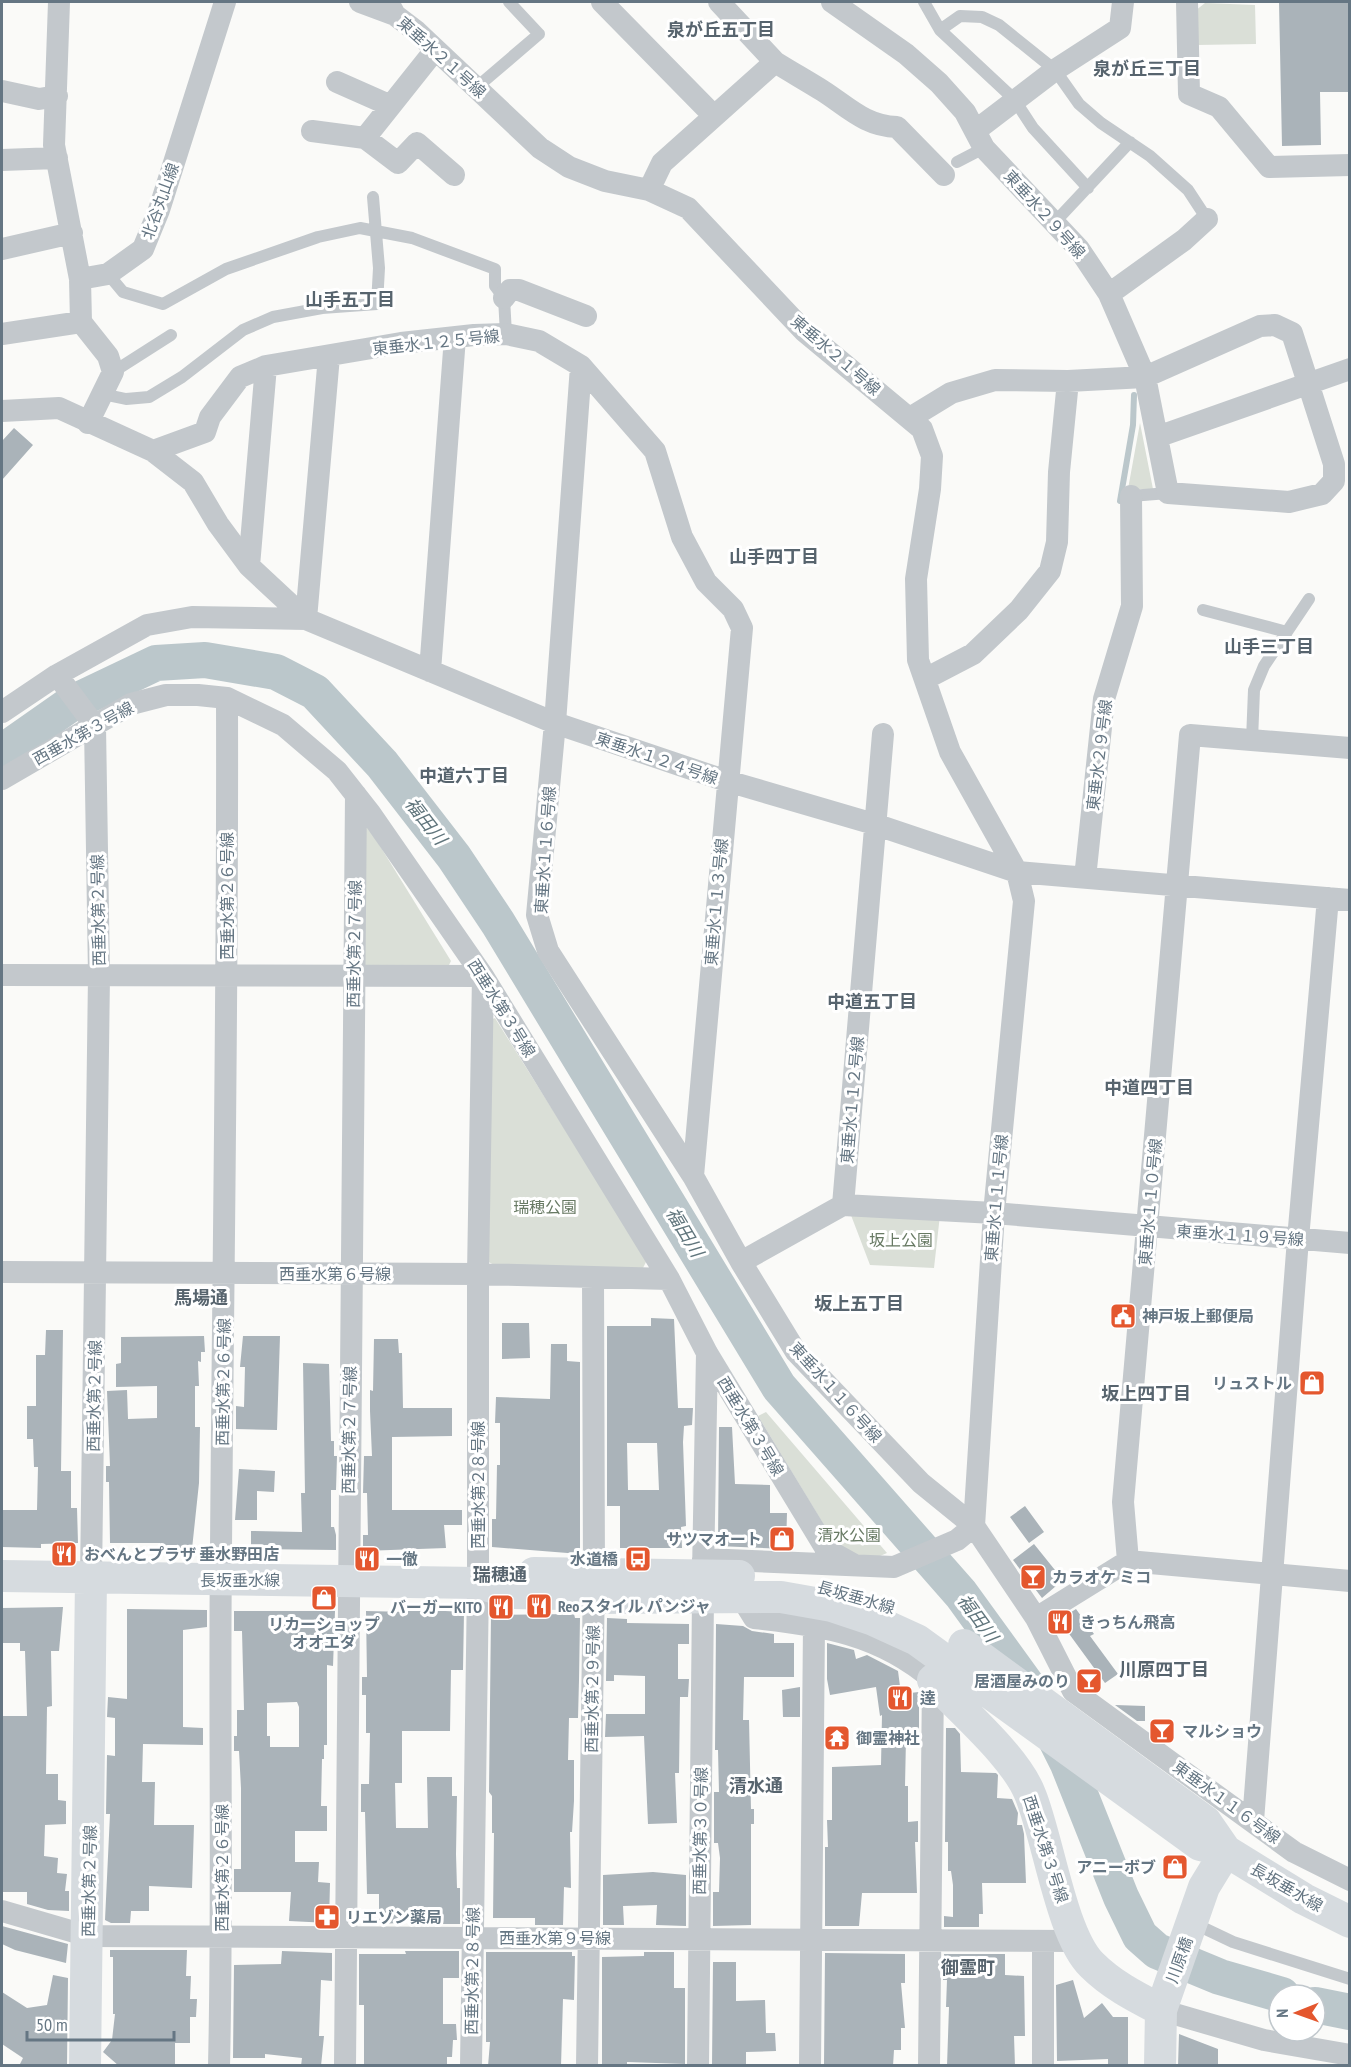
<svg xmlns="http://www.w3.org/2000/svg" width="1351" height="2067" viewBox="0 0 1351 2067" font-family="'PT Sans Narrow','Noto Sans JP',sans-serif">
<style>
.green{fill:#dadfd7}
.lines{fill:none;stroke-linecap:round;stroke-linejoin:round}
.stream{stroke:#bbc7cb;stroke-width:6}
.river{stroke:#bbc7cb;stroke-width:36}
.building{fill:#aab3b9;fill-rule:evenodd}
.lane{stroke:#c3c8cc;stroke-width:12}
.street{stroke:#c3c8cc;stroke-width:22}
.secondary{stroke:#d6dbdf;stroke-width:32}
.labels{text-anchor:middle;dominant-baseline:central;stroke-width:6;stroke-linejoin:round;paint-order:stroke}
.street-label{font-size:16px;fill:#657683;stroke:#fff}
.park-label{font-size:16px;fill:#687a64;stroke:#fff}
.poi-label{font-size:16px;font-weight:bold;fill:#657683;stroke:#fff;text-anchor:start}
.neighbourhood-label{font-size:18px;font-weight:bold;fill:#57646e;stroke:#fff}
.water-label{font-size:18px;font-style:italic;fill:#60757c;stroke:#fff}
</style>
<rect width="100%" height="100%" fill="#fafaf8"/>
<path class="green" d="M1205,3L1255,5L1256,44L1197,45L1195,11Z
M1140,423L1153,489H1128Z
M367,825L451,961L447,969H370L360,962L361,826Z
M495,1018L647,1260L643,1268L496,1266L485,1260L490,1020Z
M849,1210L940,1215L934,1268L870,1265Z
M766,1412L887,1553L873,1559L839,1550L758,1416Z"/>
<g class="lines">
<path class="stream" d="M1120,501L1133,425L1134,395"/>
<path class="river" d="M2,752L72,703L156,663L205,660L276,672L315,692L382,764L454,857L498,923L779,1387L961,1594L1032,1692L1068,1764L1121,1897L1140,1936L1157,1951L1220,1977L1282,1995
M1315,2005L1350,2012"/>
</g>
<path class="building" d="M1279,2H1350V92H1320L1321,145L1282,146Z
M14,428L33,445L2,480V441Z
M651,1318L674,1319L678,1408H693L692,1425L684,1426L683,1442L686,1526L681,1527L682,1548H620V1506H607V1326H651ZM627,1443H657L659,1490H628Z
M502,1323H529L530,1358L502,1359Z
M46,1330H63L61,1471H71V1508H77L78,1543L41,1544V1548L2,1547V1510H37L38,1467H34L33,1439H27V1406H36V1355H45Z
M204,1336L205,1352H201V1362L198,1361L199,1386H195V1427H200L199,1483L192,1549H160V1543H110L109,1482H106V1466H110L107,1391L127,1390L128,1419L157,1418V1386L116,1387V1364L121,1363V1337Z
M243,1336H280L277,1430L236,1429V1406L244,1407L245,1367H240Z
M374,1339H398L399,1353H402L403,1408H452V1436L392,1437V1510H462V1525H444L446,1548L363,1551V1535H368L367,1493H363L364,1456H372L370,1411V1390L373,1391Z
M551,1344H567V1361L580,1362V1554L492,1547V1519H496L497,1465H500V1423H495L496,1397L550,1399Z
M303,1363L329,1364L331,1441H334V1456H337L336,1490H331V1527H334L336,1535V1550L251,1549V1531L302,1532L301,1493H305Z
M719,1427H732L735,1484L770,1485V1513H787L786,1549L718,1546Z
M239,1469L275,1471L274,1492L257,1491V1520H235Z
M1025,1506L1044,1532L1029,1543L1010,1517Z
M1034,1544L1063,1580L1042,1598L1013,1560Z
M63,1607L59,1651H51L52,1706L47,1707L46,1774H58V1800L66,1801V1824L45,1825L44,1856L58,1858L57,1873L67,1874L65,1891H69V1911L48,1910L27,1904V1892H2V1716H27L25,1651H20V1643H2V1608Z
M127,1609L207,1610V1627L183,1630V1727L203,1728V1745L143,1744L142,1782H155L154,1825H194L192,1888L149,1886V1911H131L130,1923H111L105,1920L110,1814H106L107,1755L115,1756V1718L107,1717L108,1697L127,1699Z
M408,1609L464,1612L463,1670H451L450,1731H402V1783H395L396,1828H428L427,1777H452V1796H457L456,1854L457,1888H460V1924H431V1919L398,1918V1923L379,1924V1894H367L365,1812H361V1784H369L370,1733H366V1695H362V1677H367L366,1611L408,1612Z
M1076,1609L1094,1634L1090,1636L1118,1674L1105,1683L1059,1620Z
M234,1611H335L333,1666L327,1665V1745H324V1759H322L321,1806H327V1831H295V1862H319L318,1882L330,1883L329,1923L289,1921L291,1892H234V1869H241V1788L239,1751H234V1736H237V1710H244L242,1631H234ZM297,1702L299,1707V1747H270V1736H267V1703Z
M574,1614L575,1618H580L579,1680L578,1718H569L568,1760H574V1801L572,1832H570L571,1888L564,1887L563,1925H535V1918H493L494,1833H492V1796L489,1792L491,1615Z
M607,1618L627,1619V1623L689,1624V1644H678V1679H689L688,1697H680L679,1773H675L677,1823L648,1824L644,1736L605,1737L606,1714H645V1676L614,1675V1681H606Z
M716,1624L743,1626L752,1631L774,1634V1643H794V1677H744L743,1720H749L751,1809H754V1824H751V1925L713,1926V1892H719L720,1858L718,1843H714V1792H719L718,1750H715Z
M827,1643L854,1650L856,1659L867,1655L898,1671L901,1694L919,1692V1736L906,1738L905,1786H908V1822L918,1821V1842H915L917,1893H862L859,1926H825V1847H828L827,1820H832V1767L881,1765L882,1715L880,1716L876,1687L830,1695L827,1679Z
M800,1687V1717H783L782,1690Z
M1115,1705L1145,1706V1721H1137Z
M946,1728H955L960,1734L961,1772L996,1773L998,1775L997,1798L1012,1799L1018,1813L1017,1825H1022L1024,1834L1026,1883H982L983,1914H979V1927H944V1916L953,1917V1885L951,1871H948V1842H945Z
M653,1872L686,1875V1926L656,1925L657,1905L623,1906L624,1925H603V1875Z
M2,1926L68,1944L66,1963L15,1950L2,1944Z
M110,1950H187L186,1976H191L190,1999H197L196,2017H190V2043H175V2066H119L103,2052L112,2040L115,2014H113V1957H110Z
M282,1951L332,1953V1981L321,1980L319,2036H324L321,2066H301L302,2058L265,2054V2058H233L234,1965L281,1964Z
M405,1951H459V1978H443V2024H456L457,2040H453L452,2057H447V2066H364V2005H359V1954H406Z
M486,1952H572V1956H575L574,2000L563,1999L561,2066H488L490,2042H486Z
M644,1952H674V1988H685V2064L627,2062V2066H602V1957L644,1956Z
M825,1953L905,1954V1983H901L905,2028H901V2050H894L893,2066H824Z
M944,1954H1005V1975L1024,1976L1025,2036H1014L1015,2066H947L949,2007H946L947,1980H943Z
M713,1962H736V2001L765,2000L766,2033H775L776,2051L746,2052V2066H712Z
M53,1975L68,1978L67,2066H19L23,2058L2,2044V1992L27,2008L47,2005Z
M1073,1980L1084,2018L1102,2003L1113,2017H1128V2066H1108V2059L1057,2061L1056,1985Z
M1179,2034L1218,2049V2066H1178Z"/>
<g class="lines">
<path class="lane" d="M924,2L940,30L1014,99L1033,128L1088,188
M940,30L960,16L982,17L999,25L1055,70L1079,104L1101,123L1150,156L1188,190L1207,219
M477,87L539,34L509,2
M957,162L984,148
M1055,222L1130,142
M108,274L123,292L163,304L226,269L318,237L360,228L412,238L495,269V286L504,298L506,334
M113,372L171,335
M102,394L126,399L149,397L182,377L243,330L273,317L322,308L377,304L379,268L373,197
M1131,496L1168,493
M1203,610L1287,632
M1252,740L1254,690L1264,666L1309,599
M1193,1923L1233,1942L1350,1979"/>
<path class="street" d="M59,2L54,145L80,279
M360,2L395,15
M388,2L395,15L416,31L540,148L569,167L605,181L649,190L688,208L804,331L922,429L932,456L930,489L916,579L918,660L950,752L1017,872L1024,901L994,1213L974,1526L957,1540L894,1567L703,1559
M602,2L713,115
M832,2L906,54L939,83L965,112L984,148L1079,249L1109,294L1145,377L1168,493L1289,502L1322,494L1334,481V464L1292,333L1275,325L1260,326L1145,377L1068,381L995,380L951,393L910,418
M1187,2L1189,94L1219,107L1269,167L1350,165
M775,62C791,72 807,81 823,91C848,107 865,126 897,127L944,175
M337,82L389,105
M2,91L39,99L57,96
M312,131L365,138L435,50
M975,131L1055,70L1120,28L1123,2
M365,138L398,163L417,143L454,175
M2,160L57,158
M649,190L662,163L775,62L719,2
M2,249L72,233
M1109,294L1184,240L1207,219
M504,298L510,290H519L586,316
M2,334L81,322
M581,366L555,723L537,915L548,951L693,1176L741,1262L796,1352L921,1483L974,1526L1036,1618L1073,1691L1294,1852L1350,1880
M2,411L59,408L153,451L193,482L218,524L249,566L306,619
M88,423L113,372L108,356L81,322L80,279L108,274L143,249L159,210L225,2
M1157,437L1350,369
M153,451L205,432L210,417L240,377L266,366L401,343L474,335L506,334L539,341L581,366L655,451L682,537L706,582L733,609L742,628L693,1176
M249,566L266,366
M306,619L329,356
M430,671L455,337
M57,675L95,726L99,975L91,1578
M925,679L973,654L1019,610L1050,571L1057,542L1059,472L1068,381
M2,712L57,675L147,625L192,617L306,619L555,723L727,781L874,824L1017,872L1350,900
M2,779L131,704L166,695H198L227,698L283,725L337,771L370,813L483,976L669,1279L707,1353L826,1549L853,1564
M1085,878L1104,699L1132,606L1131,496
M2,975L483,976L478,1274V1583L471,2066
M843,1205L994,1213L1350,1243
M741,1262L843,1205L883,734
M2,1272L478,1274L669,1279
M1128,1561L1350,1581
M703,1573L707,1353
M741,1597L754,1618C821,1625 880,1634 933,1680L929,2066
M1036,1618L1128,1561L1123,1502L1190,735L1350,748
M1253,1821L1298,1239L1328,898
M2,1911L88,1936L1076,1941
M1161,2010L1264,2040L1350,2055
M219,2066C223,1894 219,1722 221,1550C223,1266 228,982 227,698
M345,2066L356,795
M587,2066L594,1574L593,1277
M698,2066L703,1597
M810,2066L814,1624
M1043,2066V1941"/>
<path class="secondary" d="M534,1573L739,1576
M2,1576L478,1583L514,1593L560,1594L593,1598L781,1597L832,1606L871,1619L917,1640L1200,1845L1226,1851L1304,1899L1350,1922
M964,1645L1206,1822L1226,1851
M933,1680C961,1711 1015,1756 1030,1794C1048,1837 1061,1935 1092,1965C1112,1985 1136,1997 1161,2010
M85,2066L91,1578
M1160,2066L1161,2010L1204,1887L1226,1851"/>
</g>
<defs>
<symbol id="civic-square" viewBox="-11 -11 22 22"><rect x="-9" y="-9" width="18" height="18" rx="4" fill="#e4572e" stroke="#fff"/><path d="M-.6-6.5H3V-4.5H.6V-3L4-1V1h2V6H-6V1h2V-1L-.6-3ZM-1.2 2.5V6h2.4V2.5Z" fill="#fff"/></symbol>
<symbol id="shop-square" viewBox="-11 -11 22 22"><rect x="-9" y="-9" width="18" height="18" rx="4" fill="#e4572e" stroke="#fff"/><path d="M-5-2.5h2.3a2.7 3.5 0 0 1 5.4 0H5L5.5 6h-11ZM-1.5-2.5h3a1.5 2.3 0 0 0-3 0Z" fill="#fff"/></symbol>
<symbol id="restaurant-square" viewBox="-11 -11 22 22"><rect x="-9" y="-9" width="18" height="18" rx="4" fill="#e4572e" stroke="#fff"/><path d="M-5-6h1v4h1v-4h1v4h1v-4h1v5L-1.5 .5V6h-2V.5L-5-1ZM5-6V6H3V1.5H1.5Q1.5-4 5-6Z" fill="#fff"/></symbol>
<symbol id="bus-square" viewBox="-11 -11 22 22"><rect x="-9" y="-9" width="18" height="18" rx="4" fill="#e4572e" stroke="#fff"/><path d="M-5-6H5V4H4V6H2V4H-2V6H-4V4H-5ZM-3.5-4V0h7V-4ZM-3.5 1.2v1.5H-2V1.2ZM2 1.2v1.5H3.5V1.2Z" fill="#fff"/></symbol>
<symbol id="bar-square" viewBox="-11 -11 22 22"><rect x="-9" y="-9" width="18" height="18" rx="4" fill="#e4572e" stroke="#fff"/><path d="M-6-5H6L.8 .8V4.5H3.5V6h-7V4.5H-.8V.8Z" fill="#fff"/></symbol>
<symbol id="temple-square" viewBox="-11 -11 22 22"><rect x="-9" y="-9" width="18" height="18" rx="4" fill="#e4572e" stroke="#fff"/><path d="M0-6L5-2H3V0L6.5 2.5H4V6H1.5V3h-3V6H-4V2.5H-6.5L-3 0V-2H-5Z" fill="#fff"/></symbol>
<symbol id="pharmacy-square" viewBox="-11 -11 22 22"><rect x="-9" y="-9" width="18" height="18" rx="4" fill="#e4572e" stroke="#fff"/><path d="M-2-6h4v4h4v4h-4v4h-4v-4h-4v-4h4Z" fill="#fff"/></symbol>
</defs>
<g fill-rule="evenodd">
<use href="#civic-square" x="1108" y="1301" width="30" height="30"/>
<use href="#shop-square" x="1297" y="1368" width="30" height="30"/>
<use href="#shop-square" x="767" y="1524" width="30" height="30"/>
<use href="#restaurant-square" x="49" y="1539" width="30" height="30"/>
<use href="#restaurant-square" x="352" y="1544" width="30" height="30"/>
<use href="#bus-square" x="623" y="1544" width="30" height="30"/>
<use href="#bar-square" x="1018" y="1562" width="30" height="30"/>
<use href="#shop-square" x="309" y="1583" width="30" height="30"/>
<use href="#restaurant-square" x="524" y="1591" width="30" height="30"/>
<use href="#restaurant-square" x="486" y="1592" width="30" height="30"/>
<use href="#restaurant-square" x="1045" y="1607" width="30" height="30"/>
<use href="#bar-square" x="1074" y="1666" width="30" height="30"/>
<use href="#restaurant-square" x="885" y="1683" width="30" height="30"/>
<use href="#bar-square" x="1147" y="1716" width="30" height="30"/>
<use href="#temple-square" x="822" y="1723" width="30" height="30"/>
<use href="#shop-square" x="1160" y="1852" width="30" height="30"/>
<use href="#pharmacy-square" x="312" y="1902" width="30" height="30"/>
</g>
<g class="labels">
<g class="street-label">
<text transform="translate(442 57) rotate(42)">東垂水２１号線</text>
<text transform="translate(160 201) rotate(-70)">北谷丸山線</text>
<text transform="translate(1045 214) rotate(48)">東垂水２９号線</text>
<text transform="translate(436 342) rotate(-6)">東垂水１２５号線</text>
<text transform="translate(836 355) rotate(41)">東垂水２１号線</text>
<text transform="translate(83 733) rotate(-29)">西垂水第３号線</text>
<text transform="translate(1099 755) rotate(-83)">東垂水２９号線</text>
<text transform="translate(657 758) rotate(19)">東垂水１２４号線</text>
<text transform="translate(545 850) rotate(-86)">東垂水１１６号線</text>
<text transform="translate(227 896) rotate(-90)">西垂水第２６号線</text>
<text transform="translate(716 902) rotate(-85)">東垂水１１３号線</text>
<text transform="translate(98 910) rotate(-91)">西垂水第２号線</text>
<text transform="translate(354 944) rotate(-89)">西垂水第２７号線</text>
<text transform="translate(502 1008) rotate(58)">西垂水第３号線</text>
<text transform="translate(852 1100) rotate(-85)">東垂水１１２号線</text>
<text transform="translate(996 1198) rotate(-85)">東垂水１１１号線</text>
<text transform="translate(1150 1202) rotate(-85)">東垂水１１０号線</text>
<text transform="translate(1240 1235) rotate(4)">東垂水１１９号線</text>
<text x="335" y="1274">西垂水第６号線</text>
<text transform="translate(223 1382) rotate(-89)">西垂水第２６号線</text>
<text transform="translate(836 1392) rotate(48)">東垂水１１６号線</text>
<text transform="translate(94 1396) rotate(-89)">西垂水第２号線</text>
<text transform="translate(751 1426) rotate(59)">西垂水第３号線</text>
<text transform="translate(349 1430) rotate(-89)">西垂水第２７号線</text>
<text transform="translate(478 1485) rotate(-90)">西垂水第２８号線</text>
<text x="240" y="1580">長坂垂水線</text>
<text transform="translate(856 1597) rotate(16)">長坂垂水線</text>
<text transform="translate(592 1689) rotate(-89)">西垂水第２９号線</text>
<text transform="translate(1227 1802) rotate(36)">東垂水１１６号線</text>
<text transform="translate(700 1831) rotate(-89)">西垂水第３０号線</text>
<text transform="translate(1046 1849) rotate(72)">西垂水第３号線</text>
<text transform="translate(222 1868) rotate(-90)">西垂水第２６号線</text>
<text transform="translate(89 1881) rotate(-89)">西垂水第２号線</text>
<text transform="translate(1287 1887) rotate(30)">長坂垂水線</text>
<text x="555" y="1938">西垂水第９号線</text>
<text transform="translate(1179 1960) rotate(-70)">川原橋</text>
<text transform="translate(472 1971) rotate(-89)">西垂水第２８号線</text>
</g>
<g class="park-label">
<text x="545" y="1207">瑞穂公園</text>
<text x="901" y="1240">坂上公園</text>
<text x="849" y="1535">清水公園</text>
</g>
<g class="poi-label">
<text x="1142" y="1316">神戸坂上郵便局</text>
<text x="1292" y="1383" text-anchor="end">リュストル</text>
<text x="762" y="1539" text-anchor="end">サツマオート</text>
<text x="84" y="1554">おべんとプラザ 垂水野田店</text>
<text x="386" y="1559">一徹</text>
<text x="618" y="1559" text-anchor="end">水道橋</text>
<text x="1052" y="1577">カラオケ ミコ</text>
<text x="558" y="1606">Reoスタイル パンジャ</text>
<text x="482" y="1607" text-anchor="end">バーガーKITO</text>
<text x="1080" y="1622">きっちん飛高</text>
<text x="324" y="1624" text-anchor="middle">リカーショップ<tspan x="324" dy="18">オオエダ</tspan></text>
<text x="1070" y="1681" text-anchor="end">居酒屋みのり</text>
<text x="920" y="1698">逹</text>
<text x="1182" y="1731">マルショウ</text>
<text x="856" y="1738">御霊神社</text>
<text x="1156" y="1867" text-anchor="end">アニーボブ</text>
<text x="346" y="1917">リエゾン薬局</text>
</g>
<g class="neighbourhood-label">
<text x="721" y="29">泉が丘五丁目</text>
<text x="1147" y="68">泉が丘三丁目</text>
<text x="350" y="299">山手五丁目</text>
<text x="774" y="556">山手四丁目</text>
<text x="1269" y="646">山手三丁目</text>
<text x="464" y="775">中道六丁目</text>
<text x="872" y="1001">中道五丁目</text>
<text x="1149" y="1087">中道四丁目</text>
<text x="201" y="1297">馬場通</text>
<text x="859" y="1303">坂上五丁目</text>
<text x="1146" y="1393">坂上四丁目</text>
<text x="500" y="1574">瑞穂通</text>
<text x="1164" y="1669">川原四丁目</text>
<text x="756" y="1785">清水通</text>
<text x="968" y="1967">御霊町</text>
</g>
<g class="water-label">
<text transform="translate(426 821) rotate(52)">福田川</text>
<text transform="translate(685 1232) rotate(59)">福田川</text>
<text transform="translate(978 1618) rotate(54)">福田川</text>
</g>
</g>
<rect width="1351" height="2067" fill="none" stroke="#657683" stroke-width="6"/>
<g transform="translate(1297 2013) rotate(269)"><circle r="28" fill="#ffffff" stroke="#c1c8cd" stroke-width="1.5"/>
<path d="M0-4.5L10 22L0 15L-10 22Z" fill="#e4572e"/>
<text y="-9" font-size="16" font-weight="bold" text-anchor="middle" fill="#657683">N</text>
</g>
<path d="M27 2031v9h147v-9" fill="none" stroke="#657683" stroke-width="3"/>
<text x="36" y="2031" font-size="18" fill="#657683" stroke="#ffffff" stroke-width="4.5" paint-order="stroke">50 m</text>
</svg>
